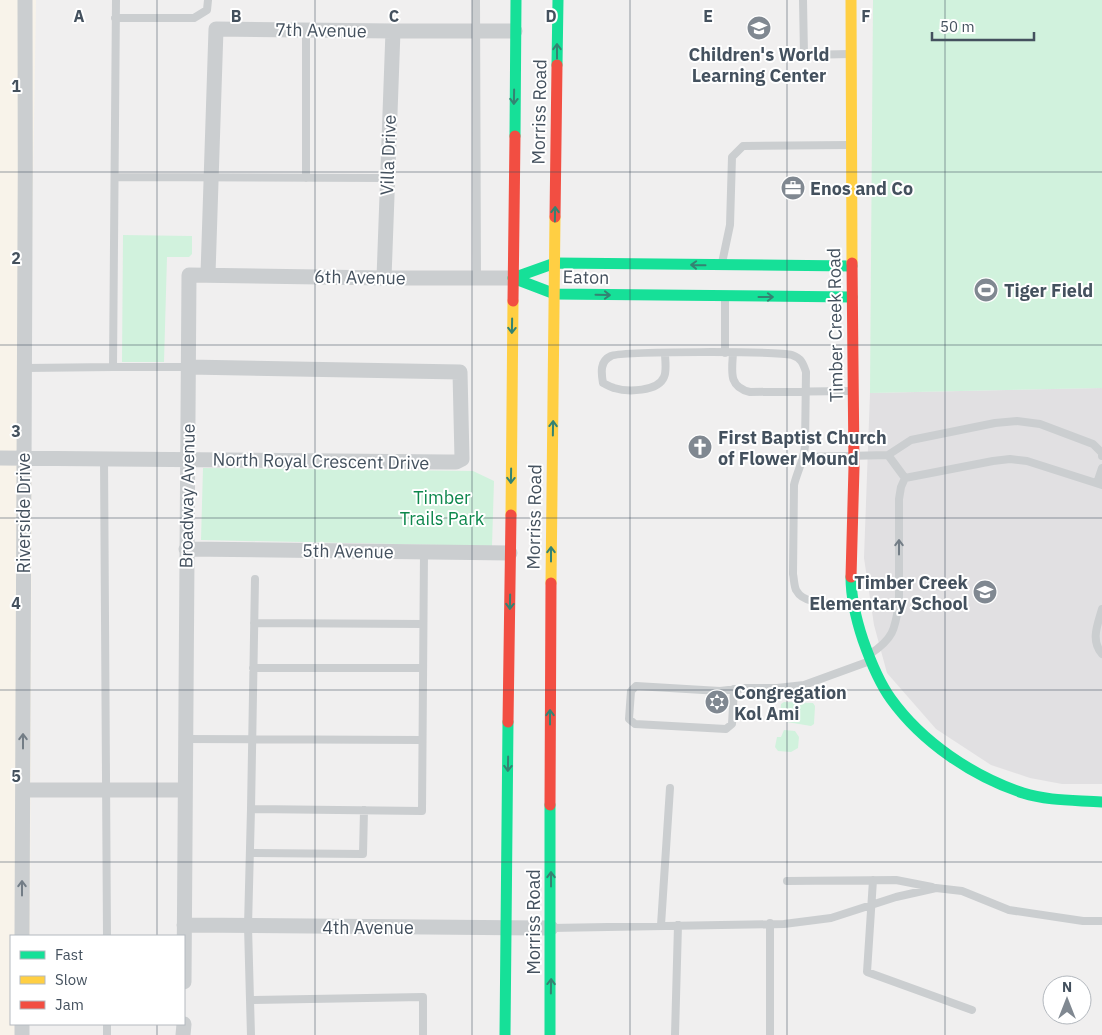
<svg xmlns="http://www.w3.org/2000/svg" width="1102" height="1035" viewBox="0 0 1102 1035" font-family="'IBM Plex Sans',sans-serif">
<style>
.commercial{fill:#f8f3ea}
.education{fill:#e1e0e2}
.green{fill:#d1f2dd}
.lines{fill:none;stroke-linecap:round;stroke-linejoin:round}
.lane{stroke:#cbced0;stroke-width:8}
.street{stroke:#cbced0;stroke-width:15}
.fast{stroke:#16e098;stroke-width:11}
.slow{stroke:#ffcf43;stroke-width:11}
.jam{stroke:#f24e42;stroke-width:11}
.oneway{stroke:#348372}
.oneway2{stroke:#737d86}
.grid{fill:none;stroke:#44515e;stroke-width:1;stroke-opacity:0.55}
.labels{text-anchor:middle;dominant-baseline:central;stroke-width:4;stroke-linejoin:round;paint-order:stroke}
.street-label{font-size:18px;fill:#44515e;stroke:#fff}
.poi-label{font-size:18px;font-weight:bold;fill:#44515e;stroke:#fff;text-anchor:start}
.park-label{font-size:18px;fill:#0d874c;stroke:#fff}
.grid-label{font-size:16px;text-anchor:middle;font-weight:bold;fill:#44515e;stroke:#fff;stroke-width:4;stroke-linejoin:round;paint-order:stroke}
</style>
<rect width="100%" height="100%" fill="#f0efef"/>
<path class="commercial" d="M0,0H36L29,435L32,477L30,936H11V1024H29V1035H0Z"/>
<path class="education" d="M1102,388V784H1062L1030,778L991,765L936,729L887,673L874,625L864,558L870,393Z"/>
<path class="green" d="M873,0H1102V388L870,393Z
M123,235L192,236V254L189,257H167L164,362H122Z
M203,468L473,471L494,481L492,546L201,540Z
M784,702L813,703L815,706L814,724L811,726L781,721L780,720L781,704Z
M784,730L795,731L799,737L798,748L791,752L778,751L775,747L777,737H781Z"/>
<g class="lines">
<path class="lane" d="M116,0L113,367H188
M476,0L477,278
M803,0L804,55L850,54
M115,18H194L207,10L208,0
M306,30V178
M115,177L388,178
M722,263L730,225L732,157L743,146L849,145
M665,353C665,360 667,371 664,377C658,392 627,392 614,388C610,387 607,385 603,383C601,372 600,361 611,356C621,351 778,351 792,355C801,358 803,363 806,372L805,446C804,460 797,472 794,485L793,574C794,579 794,585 796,590C805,607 834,602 851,603
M725,353V297
M733,353C732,371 728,387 750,392L852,391
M26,368L113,367
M888,455L911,440L995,423L1017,421L1040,424L1093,444L1102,453V456
M804,457L888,455L905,478L993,461L1010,459L1027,461L1102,485
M104,458L107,936
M1097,483L1102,468
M1102,609C1098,624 1090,640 1102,654
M254,623L423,624
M870,654C893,639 895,630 899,603V499L901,487L905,478
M253,668H423
M734,689L732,724L726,729L635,724L629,719L631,691L636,686L720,691L745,688H777L804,685L870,661
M185,739L422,740
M251,809L255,579
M250,853L363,854L364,810
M873,880L867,972L972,1010
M787,881L896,880L932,887
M770,923V1035
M661,925L670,788
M551,928L784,924L831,918L896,897L936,888L962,891L1009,910L1083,921H1102
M250,1000L251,1035
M107,1035V1024
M423,1035V997L250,1000L248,926L251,809L422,811L424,552
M675,1035L678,925"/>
<path class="street" d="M208,274L216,29L393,31H515
M384,278L393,31
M0,458L447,462H456L462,459L460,372L188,367
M186,549L510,553
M23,790H185
M184,925L551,928
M22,936C24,624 26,312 25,0
M184,982L189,275L384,278H513
M22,1035V1024
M183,1035L184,1024"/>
<path class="fast" d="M557,65L558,0
M515,136L516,0
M513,278L555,294L852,297
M513,278L555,263L852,266
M851,577C851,598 856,619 863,640C870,660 878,681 891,699C922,742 972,776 1023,793C1048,801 1075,800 1102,802
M505,1035L508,722
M550,1035V805"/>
<path class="slow" d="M851,0L852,263
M511,515L513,301
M551,583L555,217"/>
<path class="jam" d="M555,217L557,65
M513,301L515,136
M851,577L854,467L852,263
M508,722L511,515
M550,805L551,583"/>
</g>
<defs><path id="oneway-shaft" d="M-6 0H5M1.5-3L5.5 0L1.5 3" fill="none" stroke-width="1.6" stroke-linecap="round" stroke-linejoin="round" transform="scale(1.25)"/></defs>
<g class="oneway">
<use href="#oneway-shaft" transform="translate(557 51) rotate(-90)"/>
<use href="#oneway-shaft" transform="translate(514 97) rotate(91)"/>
<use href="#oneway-shaft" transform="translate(555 214) rotate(-89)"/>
<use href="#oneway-shaft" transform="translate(698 265) rotate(-179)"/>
<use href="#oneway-shaft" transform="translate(603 295) rotate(1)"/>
<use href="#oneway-shaft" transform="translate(766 297)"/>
<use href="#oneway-shaft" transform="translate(512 326) rotate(91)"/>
<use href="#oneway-shaft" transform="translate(553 428) rotate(-89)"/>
<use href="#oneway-shaft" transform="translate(511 476) rotate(91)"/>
<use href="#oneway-shaft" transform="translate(551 554) rotate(-90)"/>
<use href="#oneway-shaft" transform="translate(510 602) rotate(91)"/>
<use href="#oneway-shaft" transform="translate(550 717) rotate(-90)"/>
<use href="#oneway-shaft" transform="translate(508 764) rotate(91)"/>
<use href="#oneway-shaft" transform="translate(551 879) rotate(-90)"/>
<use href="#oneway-shaft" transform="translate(551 986) rotate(-89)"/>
</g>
<g class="oneway2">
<use href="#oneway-shaft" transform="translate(899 547) rotate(-90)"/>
<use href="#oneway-shaft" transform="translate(23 741) rotate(-90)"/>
<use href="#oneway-shaft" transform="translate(22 888) rotate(-90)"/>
</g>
<path class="grid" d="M157,0V936M315,0V1035M472,0V1035M630,0V1035M787,0V1035M945,0V1035M0,172H1102M0,345H1102M0,518H1102M0,690H1102M0,862H1102M157,1024V1035"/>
<defs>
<symbol id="school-disc" viewBox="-11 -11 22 22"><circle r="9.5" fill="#808891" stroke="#fff"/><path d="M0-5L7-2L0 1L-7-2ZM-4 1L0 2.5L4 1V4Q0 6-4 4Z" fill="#fff"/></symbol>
<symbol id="office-disc" viewBox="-11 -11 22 22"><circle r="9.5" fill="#808891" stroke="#fff"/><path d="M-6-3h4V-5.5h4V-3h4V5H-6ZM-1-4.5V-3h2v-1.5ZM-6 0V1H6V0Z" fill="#fff"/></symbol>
<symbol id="stadium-disc" viewBox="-11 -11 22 22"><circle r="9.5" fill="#808891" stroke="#fff"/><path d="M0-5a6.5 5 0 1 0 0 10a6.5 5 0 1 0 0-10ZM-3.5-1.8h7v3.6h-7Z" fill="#fff"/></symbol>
<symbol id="church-disc" viewBox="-11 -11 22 22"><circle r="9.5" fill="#808891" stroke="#fff"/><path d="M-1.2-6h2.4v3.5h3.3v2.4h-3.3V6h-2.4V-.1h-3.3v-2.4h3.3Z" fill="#fff"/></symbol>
<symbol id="synagogue-disc" viewBox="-11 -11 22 22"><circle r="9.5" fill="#808891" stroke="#fff"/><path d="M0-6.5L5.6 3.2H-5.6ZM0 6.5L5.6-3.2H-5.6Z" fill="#fff"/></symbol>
</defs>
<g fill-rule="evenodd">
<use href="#school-disc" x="745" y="14" width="28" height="28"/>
<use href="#office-disc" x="779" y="174" width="28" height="28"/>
<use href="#stadium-disc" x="972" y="276" width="28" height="28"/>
<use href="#church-disc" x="686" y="433" width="28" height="28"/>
<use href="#school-disc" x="971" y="578" width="28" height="28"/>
<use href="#synagogue-disc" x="703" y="688" width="28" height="28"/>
</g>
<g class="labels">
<g class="street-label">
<text transform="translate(321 30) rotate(1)">7th Avenue</text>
<text transform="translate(539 112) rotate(-89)">Morriss Road</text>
<text transform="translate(388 155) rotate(-88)">Villa Drive</text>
<text transform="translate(360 277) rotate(1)">6th Avenue</text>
<text transform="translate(586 277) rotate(1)">Eaton</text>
<text transform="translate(835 325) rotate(-91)">Timber Creek Road</text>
<text transform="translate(321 461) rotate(1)">North Royal Crescent Drive</text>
<text transform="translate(187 496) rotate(-89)">Broadway Avenue</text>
<text transform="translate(23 513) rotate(-90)">Riverside Drive</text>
<text transform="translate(534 517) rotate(-89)">Morriss Road</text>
<text transform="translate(348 551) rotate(1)">5th Avenue</text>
<text transform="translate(533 922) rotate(-90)">Morriss Road</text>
<text x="368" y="927">4th Avenue</text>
</g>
<g class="poi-label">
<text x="759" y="54" text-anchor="middle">Children's World<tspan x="759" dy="21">Learning Center</tspan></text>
<text x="810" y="188">Enos and Co</text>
<text x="1004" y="290">Tiger Field</text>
<text x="718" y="437">First Baptist Church<tspan x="718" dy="21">of Flower Mound</tspan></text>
<text x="968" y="582" text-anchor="end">Timber Creek<tspan x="968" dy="21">Elementary School</tspan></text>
<text x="734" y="692">Congregation<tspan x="734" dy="21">Kol Ami</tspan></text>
</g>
<g class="park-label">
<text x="442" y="497">Timber<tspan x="442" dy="21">Trails Park</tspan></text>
</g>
</g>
<g class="grid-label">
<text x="79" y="22">A</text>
<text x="236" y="22">B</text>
<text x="394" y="22">C</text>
<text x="551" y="22">D</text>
<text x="708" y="22">E</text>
<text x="866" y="22">F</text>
<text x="16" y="92">1</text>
<text x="16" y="264">2</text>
<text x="16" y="437">3</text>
<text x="16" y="609">4</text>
<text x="16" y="782">5</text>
</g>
<rect x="10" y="935" width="175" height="90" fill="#ffffff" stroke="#b4b9bf"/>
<rect x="20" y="951" width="25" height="8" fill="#16e098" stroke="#b4b9bf"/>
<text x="55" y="960" font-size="15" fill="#44515e">Fast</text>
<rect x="20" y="976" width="25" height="8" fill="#ffcf43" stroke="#b4b9bf"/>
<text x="55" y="985" font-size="15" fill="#44515e">Slow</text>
<rect x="20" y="1001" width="25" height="8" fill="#f24e42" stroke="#b4b9bf"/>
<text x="55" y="1010" font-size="15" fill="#44515e">Jam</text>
<g transform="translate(1067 1000)"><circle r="24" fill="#ffffff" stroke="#b4b9bf"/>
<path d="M0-4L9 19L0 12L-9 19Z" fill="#808891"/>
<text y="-8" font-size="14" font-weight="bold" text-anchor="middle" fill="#44515e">N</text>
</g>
<path d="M932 32v8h102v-8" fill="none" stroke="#44515e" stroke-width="2.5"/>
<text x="940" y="32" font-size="15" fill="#44515e" stroke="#ffffff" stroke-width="4" paint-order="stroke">50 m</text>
</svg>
